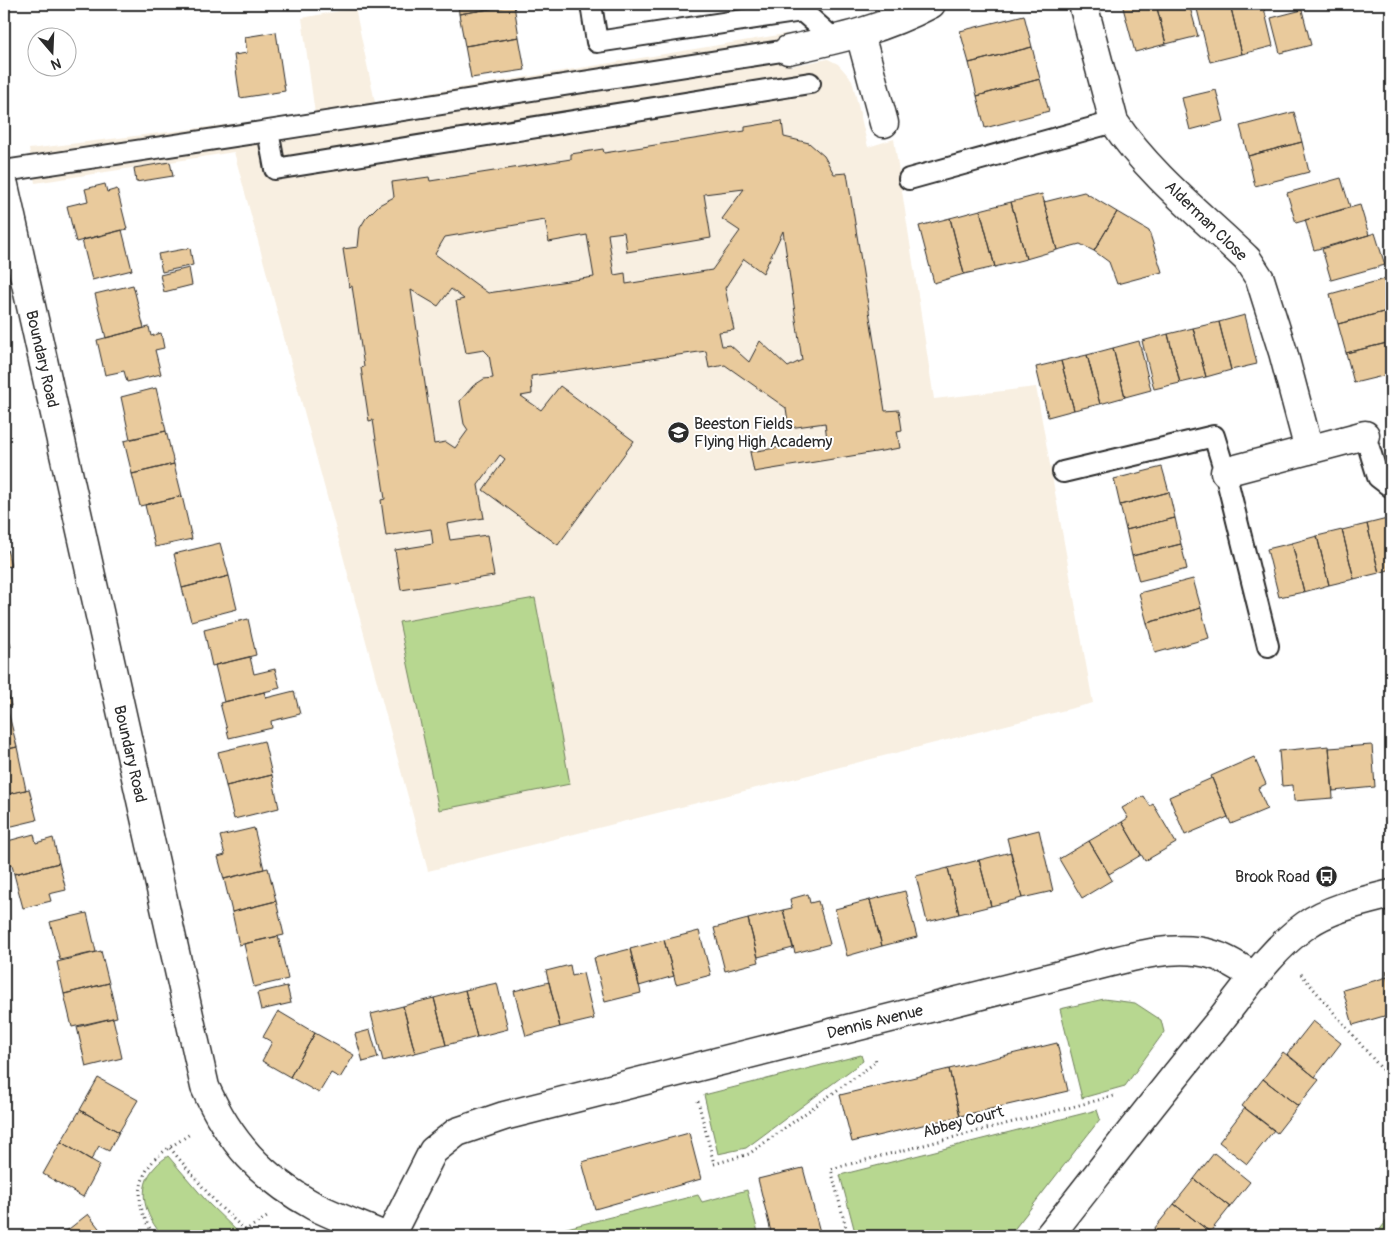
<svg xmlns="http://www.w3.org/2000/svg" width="1395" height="1240" viewBox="0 0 1395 1240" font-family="Pangolin,sans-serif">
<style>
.built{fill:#f8efe1}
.green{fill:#b7d790;stroke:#71815e}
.building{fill:#e9ca9c;stroke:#2b2b2b;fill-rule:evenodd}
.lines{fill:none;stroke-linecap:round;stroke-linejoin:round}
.lane-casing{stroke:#2b2b2b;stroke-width:24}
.street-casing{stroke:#2b2b2b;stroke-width:31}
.path{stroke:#2b2b2b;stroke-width:3;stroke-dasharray:1 4;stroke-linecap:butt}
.lane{stroke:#fff;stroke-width:20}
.street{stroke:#fff;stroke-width:28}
.labels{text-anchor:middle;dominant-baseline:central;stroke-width:4;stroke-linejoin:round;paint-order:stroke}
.street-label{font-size:16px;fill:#2b2b2b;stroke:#fff}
.poi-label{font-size:16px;fill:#2b2b2b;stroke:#fff;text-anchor:start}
</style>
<rect width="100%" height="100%" fill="#fff"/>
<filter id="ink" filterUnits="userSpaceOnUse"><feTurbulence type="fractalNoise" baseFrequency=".02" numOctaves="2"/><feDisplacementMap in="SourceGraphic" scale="10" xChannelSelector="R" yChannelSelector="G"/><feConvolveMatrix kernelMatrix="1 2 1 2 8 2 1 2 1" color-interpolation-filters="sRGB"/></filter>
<g filter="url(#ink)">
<path class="built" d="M355,8L375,102L785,34L790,66L828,59L838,64L852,80L868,147L894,139L934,399L1036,387L1093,703L428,871L234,152L35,183L29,149L315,114L302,18Z"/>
<path class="green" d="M535,598L570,784L439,810L399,622Z
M1104,999L1135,1003L1161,1020L1164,1032L1125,1086L1082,1098L1060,1009Z
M861,1055L863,1061L746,1148L718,1154L704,1095Z
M1097,1110L1100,1119L1009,1236H856L840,1175Z
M168,1156L209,1204L238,1232L229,1236H163C145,1217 135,1187 156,1166C159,1162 164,1159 168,1156Z
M747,1190L759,1236H535L698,1195L702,1202Z
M1391,1215V1236H1375Z"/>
<path class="building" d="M458,4H513L514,5L459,14Z
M1122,4H1156L1166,44L1135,52Z
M1156,4H1189L1198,36L1166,44Z
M1202,4H1230L1242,54L1210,62L1196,5Z
M1230,4H1263L1273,46L1242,54Z
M514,5L519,37L465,46L459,14Z
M1302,10L1311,45L1280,53L1271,18Z
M1024,15L1032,47L969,63L960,31Z
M276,32L285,91L240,98L234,55L247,53L245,37Z
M519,37L525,70L471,78L465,46Z
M1032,47L1040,79L977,96L969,63Z
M1040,79L1049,111L985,128L977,96Z
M1216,90L1224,121L1190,130L1182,98Z
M1294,112L1302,142L1248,156L1240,126Z
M782,121L784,137L809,143L824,156L834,174L847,173L885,411L899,410L902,430L897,431L900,448L754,472L750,452L827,440L825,423L789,428L786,408L725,365L709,368L706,351L531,376L532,394L521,396L541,410L560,386L634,441L558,545L483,490L505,459L500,455L478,485L484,518L447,524L450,540L487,535L494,576L401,590L395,550L433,544L431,529L386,536L381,500L385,499L373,420L369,421L361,368L364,367L352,286L349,287L343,249L358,247L360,228L366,218L379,205L394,197L392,182L429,177L430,181L571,159V154L603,149L604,153L745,131V127ZM744,189L722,219L740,231L712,270L626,284L625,273L614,275L608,234L624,232L627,252L711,238L704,194ZM545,220L549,242L587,235L594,277L488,293L435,254L445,237ZM783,231L802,360L788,367L760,341L749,362L730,345L722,346L719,332L734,330L725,288L744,259L763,273ZM451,289L464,299L456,301L466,353L484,350L489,355L493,378L484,379L473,386L460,401L464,424L468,430L455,448L446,442L434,444L411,290L438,306Z
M1302,142L1309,172L1255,186L1248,156Z
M170,162L173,176L136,182L134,168Z
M1341,178L1350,207L1296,223L1287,193Z
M105,184L107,192L117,189L127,229L76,242L67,206L88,201L85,189Z
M1084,192L1117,212L1094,251L1080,244L1057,250L1044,202Z
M1042,194L1057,250L1026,259L1011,202Z
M1011,202L1026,259L995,267L980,210Z
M1360,205L1369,235L1314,250L1305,220Z
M980,210L995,267L964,274L950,218Z
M1117,212L1149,231L1162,272L1117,284L1109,262L1094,251Z
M950,218L964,274L934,283L919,226Z
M122,230L132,270L92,280L82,240Z
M1375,233L1385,265L1331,280L1322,249Z
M190,248L193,265L162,272L158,254Z
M189,268L192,285L164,292L160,275Z
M1385,279L1391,303V310L1338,324L1330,294Z
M133,285L144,328L106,338L95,294Z
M1391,310V342L1346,353L1338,324Z
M1245,315L1257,364L1231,370L1219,322Z
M1219,322L1231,370L1206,377L1193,328Z
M149,327L151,336L161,333L164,348L155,350L161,374L127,382L124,371L105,375L97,340Z
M1193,328L1206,377L1180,383L1168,334Z
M1168,334L1180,383L1154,389L1142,341Z
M1139,341L1151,390L1125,397L1113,348Z
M1391,342V374L1354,383L1346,353Z
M1113,348L1125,397L1100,404L1087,355Z
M1087,355L1100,404L1074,410L1061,361Z
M1061,361L1074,410L1048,417L1036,367Z
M156,388L166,431L130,439L121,397Z
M166,431L174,464L132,474L124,441Z
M174,464L182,496L140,506L132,474Z
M1162,467L1169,492L1120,505L1114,479Z
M1169,492L1175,518L1126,530L1120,505Z
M182,496L192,539L155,547L145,505Z
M1175,518L1181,544L1132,556L1126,530Z
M1391,518V569L1379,573L1367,524Z
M1367,524L1379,573L1354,579L1342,530Z
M1342,530L1354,579L1329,585L1317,536Z
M4,536L11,566L4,567Z
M1317,536L1329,585L1304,592L1292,543Z
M220,543L229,576L182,588L174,554Z
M1292,543L1304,592L1279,597L1267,549Z
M1181,544L1187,569L1139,581L1132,556Z
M229,576L237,609L191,621L182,588Z
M1193,579L1201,608L1147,623L1139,593Z
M1201,608L1209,638L1155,653L1147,623Z
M248,619L256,655L212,666L204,630Z
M4,620L11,647L4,649Z
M250,657L254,674L275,669L280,688L224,702L215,665Z
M4,675L11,706L4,708Z
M294,691L300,714L271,721L272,728L229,738L220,703L264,692L266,698Z
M7,707L17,747L4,750V708Z
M264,741L272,775L226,786L218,752Z
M1391,744V789H1390Z
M1372,745L1375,787L1333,791L1329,748Z
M1329,746L1333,798L1294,801L1293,785L1282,786L1279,751Z
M17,747L26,790L4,795V750Z
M1254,757L1266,784L1258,788L1267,809L1231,824L1211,776Z
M272,775L279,808L234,819L226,786Z
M1212,778L1228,817L1185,835L1169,797Z
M29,789L37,820L4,828V795Z
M1144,796L1150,806L1153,804L1176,843L1145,861L1122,822L1128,818L1122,808Z
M1122,822L1141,855L1109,874L1089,841Z
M254,828L264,869L224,879L218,857L225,855L220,836Z
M1039,830L1053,891L1022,898L1007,838Z
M34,834L36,843L53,838L59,863L14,874L12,865L4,867V842Z
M1089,841L1112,880L1082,898L1059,859Z
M1011,852L1022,898L991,906L979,860Z
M979,860L991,906L959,914L948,868Z
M59,863L66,890L49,894L51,901L23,908L14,874Z
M268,868L276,901L232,912L224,879Z
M948,868L959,914L927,922L916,876Z
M905,891L917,937L882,946L870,900Z
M808,894L810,903L818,901L830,944L795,953L783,910L792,908L790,899Z
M870,900L882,946L847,956L835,909Z
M276,901L284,935L239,945L232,912Z
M783,910L793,948L758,957L748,919Z
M87,913L96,952L60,960L50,922Z
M748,919L759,962L725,971L714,928Z
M699,931L711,975L676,984L664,940Z
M278,936L288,979L254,987L244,944Z
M664,940L674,976L639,986L630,949Z
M630,949L641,993L605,1002L594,958Z
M101,951L109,983L64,994L57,962Z
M570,965L572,976L583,973L594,1019L560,1027L546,971Z
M1391,970V990L1386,971Z
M1387,977L1391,990V1014L1353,1025L1343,990Z
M549,982L560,1027L526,1036L514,991Z
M109,983L117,1017L72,1027L64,994Z
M497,983L508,1029L477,1037L465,990Z
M287,986L291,1003L261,1010L257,993Z
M465,990L477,1037L446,1045L434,998Z
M434,998L446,1045L415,1053L403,1006Z
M403,1006L415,1053L383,1061L371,1014Z
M278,1011L315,1033L290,1077L262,1061L272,1042L263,1037Z
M113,1018L122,1058L86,1067L77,1027Z
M1313,1021L1341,1043L1315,1077L1287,1054Z
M370,1030L378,1058L363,1062L355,1034Z
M315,1033L354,1055L340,1078L331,1073L319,1093L290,1077Z
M1057,1043L1068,1091L960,1116L949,1069Z
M1283,1052L1319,1080L1298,1106L1263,1079Z
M949,1069L960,1116L852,1142L840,1095Z
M98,1078L138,1100L119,1132L80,1110Z
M1263,1079L1298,1106L1277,1133L1242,1106Z
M1245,1108L1274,1130L1247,1164L1219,1142Z
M80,1110L119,1132L109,1151L99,1146L91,1160L61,1142Z
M689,1133L701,1179L595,1209L582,1162Z
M61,1142L100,1165L83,1197L43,1174Z
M1214,1153L1250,1182L1230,1207L1194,1179Z
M803,1168L821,1236H772L758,1179Z
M1194,1179L1230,1207L1210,1232L1174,1204Z
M1174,1204L1210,1232L1216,1236H1163L1154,1229Z
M88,1214L105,1236H60Z
M1154,1229L1163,1236H1149Z"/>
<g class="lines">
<defs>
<path id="lane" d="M591,4L597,42L802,11L835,40
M268,131L788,50
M4,171L268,131L275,169L810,83
M909,179L1114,122
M1365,435L1378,477L1391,487
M1063,472L1214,436L1225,472L1268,646"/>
<path id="street" d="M1083,4L1114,122C1148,173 1202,216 1247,259L1260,279L1283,352L1309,450
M860,34L884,123
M788,50C840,39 884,29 931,4
M4,185L205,1087C229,1141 261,1177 314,1206C336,1217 361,1226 384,1236
M1225,472L1365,435
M390,1236L433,1151L457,1132L504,1116L1072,972C1115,962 1171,941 1214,955C1228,959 1242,969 1255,977
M1049,1236C1105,1165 1160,1093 1218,1023C1245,989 1271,950 1306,925C1330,908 1364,901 1391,894"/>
</defs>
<use href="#lane" class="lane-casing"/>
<use href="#street" class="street-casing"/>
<path class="path" d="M1301,974L1391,1080
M698,1101L714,1164L749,1154L876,1062L875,1057
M170,1148L217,1204L246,1231
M156,1236C136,1214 134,1181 155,1159C165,1149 179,1142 190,1134
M236,1236L267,1217
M848,1236L831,1169L1114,1096"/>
<use href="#lane" class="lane"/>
<use href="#street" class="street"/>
</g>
</g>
<defs>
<symbol id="school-disc" viewBox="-11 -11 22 22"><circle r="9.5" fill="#2b2b2b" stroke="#fff"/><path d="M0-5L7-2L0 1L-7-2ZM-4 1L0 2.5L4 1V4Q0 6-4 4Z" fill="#fff"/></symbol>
<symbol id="bus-disc" viewBox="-11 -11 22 22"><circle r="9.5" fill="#2b2b2b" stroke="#fff"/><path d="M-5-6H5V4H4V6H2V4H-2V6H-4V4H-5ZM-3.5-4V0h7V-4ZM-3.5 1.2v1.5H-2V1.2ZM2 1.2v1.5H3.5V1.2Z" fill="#fff"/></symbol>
</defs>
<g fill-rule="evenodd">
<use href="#school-disc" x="666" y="420" width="25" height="25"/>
<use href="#bus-disc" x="1314" y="864" width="25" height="25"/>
</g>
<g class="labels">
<g class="street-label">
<text transform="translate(1206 221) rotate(44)">Alderman Close</text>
<text transform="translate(42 359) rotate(77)">Boundary Road</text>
<text transform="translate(130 754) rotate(77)">Boundary Road</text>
<text transform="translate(875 1022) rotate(-14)">Dennis Avenue</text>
<text transform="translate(963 1122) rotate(-15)">Abbey Court</text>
</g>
<g class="poi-label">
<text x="694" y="424">Beeston Fields<tspan x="694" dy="18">Flying High Academy</tspan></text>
<text x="1310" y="877" text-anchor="end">Brook Road</text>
</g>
</g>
<rect width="1395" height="1240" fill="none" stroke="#fff" stroke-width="20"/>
<rect x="10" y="10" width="1375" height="1220" fill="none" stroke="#2b2b2b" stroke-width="2" filter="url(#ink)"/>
<g transform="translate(52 52) rotate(161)"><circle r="24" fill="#ffffff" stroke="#aaaaaa"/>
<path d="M0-4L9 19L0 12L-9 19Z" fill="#2b2b2b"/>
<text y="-8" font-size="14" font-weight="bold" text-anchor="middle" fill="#2b2b2b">N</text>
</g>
</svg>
